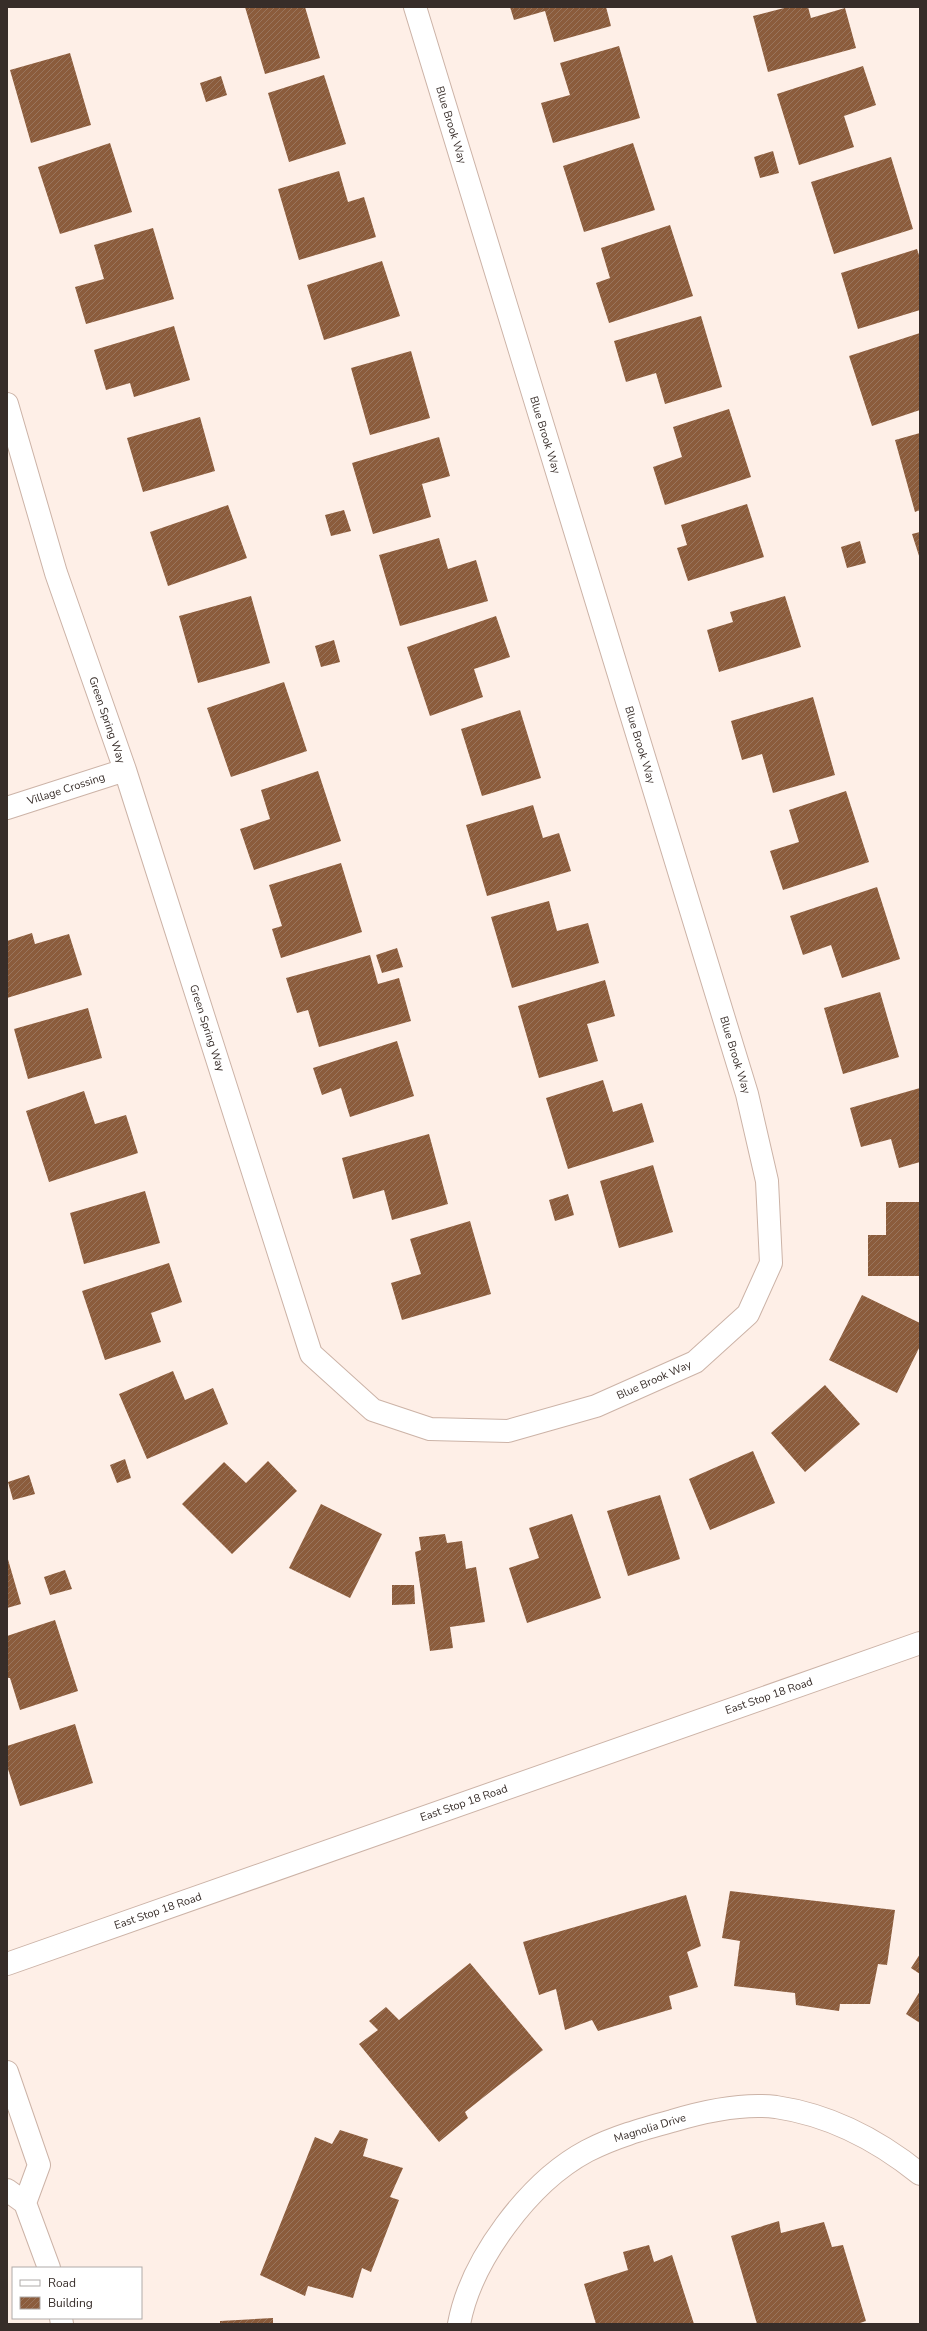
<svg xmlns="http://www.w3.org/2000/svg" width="927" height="2331" viewBox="0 0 927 2331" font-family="'Nunito Sans',sans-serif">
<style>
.building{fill:url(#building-hatch)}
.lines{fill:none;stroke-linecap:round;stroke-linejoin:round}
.minor-casing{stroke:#ccb3a7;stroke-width:24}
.tertiary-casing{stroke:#ccb3a7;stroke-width:24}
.minor{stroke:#fff;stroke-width:22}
.tertiary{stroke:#fff;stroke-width:22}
.labels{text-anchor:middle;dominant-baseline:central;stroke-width:4;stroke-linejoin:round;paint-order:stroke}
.street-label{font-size:11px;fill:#372d29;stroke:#fff}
</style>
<defs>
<pattern id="building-hatch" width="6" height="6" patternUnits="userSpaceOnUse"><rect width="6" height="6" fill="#8b5c3c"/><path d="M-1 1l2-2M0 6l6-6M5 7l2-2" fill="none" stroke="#99755d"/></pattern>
</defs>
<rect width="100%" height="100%" fill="#feefe7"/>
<path class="building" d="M245,7H305L320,58L265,74Z
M510,7H606L611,26L554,42L545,11L514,20Z
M788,7H808L811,18L845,8L856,48L768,72L753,16Z
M619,46L640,118L553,143L541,103L570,95L560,63Z
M70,53L91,125L31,143L10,70Z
M863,66L876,105L844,116L854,147L799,165L777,94Z
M324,75L346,144L289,162L268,93Z
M221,76L227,95L206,102L200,83Z
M110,143L132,212L60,234L38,167Z
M633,143L655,210L584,232L563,166Z
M773,151L779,173L760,178L754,157Z
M891,157L913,229L834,254L811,182Z
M339,171L348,202L364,197L376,237L299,260L278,189Z
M670,225L693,296L609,323L596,283L610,278L601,248Z
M153,228L174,299L86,324L75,287L104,279L94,245Z
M917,249L920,258V310L858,329L841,273Z
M382,261L400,316L324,340L307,285Z
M701,316L722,387L665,404L656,373L626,382L614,341Z
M174,326L190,380L134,397L130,383L106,390L94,350Z
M920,333V410L872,426L849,356Z
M411,351L430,418L370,435L351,368Z
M729,409L751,477L665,505L653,467L682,457L673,427Z
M200,417L215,471L143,492L127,438Z
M920,433V510L915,512L895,440Z
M439,437L450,476L422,484L431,517L373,534L352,463Z
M747,504L764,557L688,581L677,548L687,545L681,525Z
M228,505L247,558L168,586L150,532Z
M344,510L351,531L331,536L325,515Z
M920,532V559L912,534Z
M439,538L448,569L476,560L488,601L400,626L379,555Z
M860,541L866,563L847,568L841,547Z
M251,596L270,663L198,683L179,616Z
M785,596L801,647L719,672L707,630L733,622L730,612Z
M496,616L510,657L474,669L483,697L430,716L407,647Z
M334,640L340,662L321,667L315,646Z
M284,682L307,751L231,777L207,708Z
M813,697L835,775L773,793L762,754L742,760L731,721Z
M520,710L541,778L482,796L461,729Z
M318,771L341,841L254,870L240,829L270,819L261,790Z
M846,791L869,862L783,890L770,851L799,842L789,810Z
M533,805L543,838L559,833L571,871L487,896L466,825Z
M341,863L362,932L281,958L272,929L282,926L269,885Z
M877,887L900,959L842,978L831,945L803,955L790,916Z
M549,901L557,931L588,923L599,963L512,988L491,917Z
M32,933L35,944L69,934L82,975L7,998V941Z
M397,948L403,967L382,973L376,955Z
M370,955L378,984L399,978L411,1021L319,1047L308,1010L297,1013L286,978Z
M605,980L615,1016L587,1024L598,1061L539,1078L518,1006Z
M880,992L899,1057L843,1074L824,1008Z
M88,1008L102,1058L28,1079L14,1029Z
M397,1041L414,1096L350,1117L341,1088L322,1095L313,1068Z
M603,1080L613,1112L642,1103L654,1142L568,1169L546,1098Z
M920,1088V1162L899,1168L891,1139L861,1147L850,1108Z
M84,1091L95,1124L126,1115L138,1153L49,1182L26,1111Z
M429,1134L448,1204L392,1220L384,1190L353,1199L342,1158Z
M653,1165L673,1232L619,1248L600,1181Z
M145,1191L160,1243L84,1264L70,1213Z
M568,1194L574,1215L555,1221L549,1200Z
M886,1202H920V1276H868V1235H886Z
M470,1221L491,1294L402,1320L391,1283L421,1274L410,1239Z
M169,1263L182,1302L151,1313L161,1342L105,1360L82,1291Z
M862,1295L920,1323V1346L897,1393L829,1360Z
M173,1371L185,1400L213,1388L228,1424L147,1459L119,1394Z
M825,1385L860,1424L805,1472L771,1433Z
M753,1451L775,1503L710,1530L689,1479Z
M125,1459L131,1478L117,1483L110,1465Z
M268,1461L297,1491L232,1554L182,1504L224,1462L246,1483Z
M29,1475L35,1494L13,1500L8,1482Z
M660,1495L680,1559L628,1576L607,1511Z
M321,1504L382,1534L350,1598L289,1568Z
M572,1514L601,1598L527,1623L509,1568L539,1558L529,1528Z
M445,1534L447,1543L462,1541L466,1569L476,1567L485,1622L450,1627L453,1648L430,1651L415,1552L421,1550L419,1537Z
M7,1556L21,1604L7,1608Z
M65,1570L72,1589L50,1595L44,1577Z
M392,1585H414L415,1604L392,1605Z
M55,1620L78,1691L20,1710L10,1678H7V1636Z
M75,1724L93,1783L20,1806L7,1766V1746Z
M730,1891L895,1910L887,1965L878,1964L870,2004H840L839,2011L796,2005L795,1993L734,1986L740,1941L722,1938Z
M686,1895L701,1946L687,1952L698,1987L669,1996L672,2009L598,2031L592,2020L565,2030L556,1989L539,1995L523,1942Z
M920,1954V1974L911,1968Z
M470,1963L543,2050L465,2112L468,2118L439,2142L359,2044L378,2030L369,2021L386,2007L399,2020Z
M920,1991V2023L906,2014Z
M340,2130L368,2139L363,2156L403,2168L390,2197L399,2200L371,2272L362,2268L353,2298L308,2286L305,2296L260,2275L315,2137L332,2144Z
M779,2221L781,2233L824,2222L832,2247L843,2245L866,2321L857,2324H757L731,2236Z
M649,2245L654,2262L672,2255L694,2324H596L584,2284L628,2270L623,2252Z
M273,2318V2324H220V2321Z"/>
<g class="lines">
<defs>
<path id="minor" d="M7,404L56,573L125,770L311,1354L373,1410L430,1429L508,1431L596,1406L695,1362L748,1314L771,1263L767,1181L747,1094L415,7
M7,808L125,770
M7,2072L39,2165L25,2203
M7,2190L25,2203L49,2268
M61,2318L62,2324
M459,2324C471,2260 529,2182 587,2151C614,2137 643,2129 672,2121C705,2111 742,2103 776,2107C830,2115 878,2140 920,2174"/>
<path id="tertiary" d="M7,1964L920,1643"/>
</defs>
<use href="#minor" class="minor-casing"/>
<use href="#tertiary" class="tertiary-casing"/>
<use href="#minor" class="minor"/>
<use href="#tertiary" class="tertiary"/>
</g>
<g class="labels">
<g class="street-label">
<text transform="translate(451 125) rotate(73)">Blue Brook Way</text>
<text transform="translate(545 435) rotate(73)">Blue Brook Way</text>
<text transform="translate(107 720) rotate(71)">Green Spring Way</text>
<text transform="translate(640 745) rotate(73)">Blue Brook Way</text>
<text transform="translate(66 789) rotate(-18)">Village Crossing</text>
<text transform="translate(207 1028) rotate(72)">Green Spring Way</text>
<text transform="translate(735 1055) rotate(73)">Blue Brook Way</text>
<text transform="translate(654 1380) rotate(-24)">Blue Brook Way</text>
<text transform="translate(769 1696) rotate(-19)">East Stop 18 Road</text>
<text transform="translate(464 1803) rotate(-19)">East Stop 18 Road</text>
<text transform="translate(158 1911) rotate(-19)">East Stop 18 Road</text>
<text transform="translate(650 2128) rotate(-17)">Magnolia Drive</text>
</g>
</g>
<rect width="927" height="2331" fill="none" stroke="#372d29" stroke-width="16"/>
<rect x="12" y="2267" width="130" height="52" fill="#ffffff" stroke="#afaba9"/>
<rect x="20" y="2280" width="20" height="6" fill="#ffffff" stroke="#afaba9"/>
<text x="48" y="2287" font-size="12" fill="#372d29">Road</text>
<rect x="20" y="2297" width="20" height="12" fill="url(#building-hatch)" stroke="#afaba9"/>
<text x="48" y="2307" font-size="12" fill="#372d29">Building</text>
</svg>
